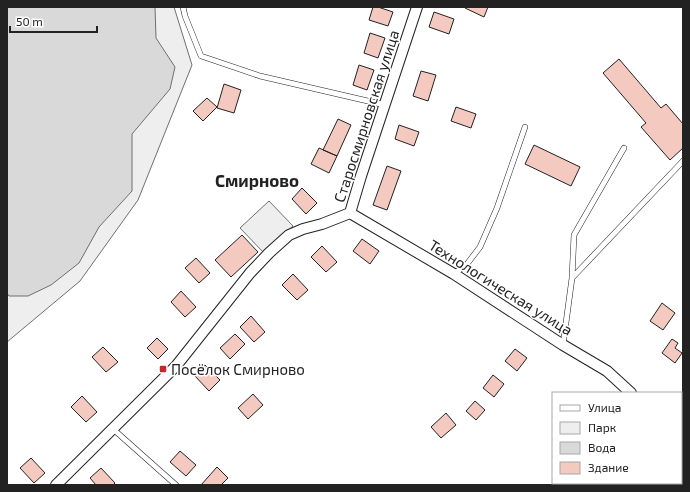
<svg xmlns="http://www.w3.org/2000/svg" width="690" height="492" viewBox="0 0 690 492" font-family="'Exo 2',sans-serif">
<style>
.green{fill:#eee;stroke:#6f6f6f}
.water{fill:#d9d9d9;stroke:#6f6f6f}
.building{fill:#f3c9c0;stroke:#222}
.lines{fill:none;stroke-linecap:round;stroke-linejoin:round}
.service-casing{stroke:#222;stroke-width:6}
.minor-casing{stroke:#222;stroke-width:12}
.service{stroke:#fff;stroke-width:5}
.minor{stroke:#fff;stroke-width:10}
.poi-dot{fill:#c62828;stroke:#fff;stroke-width:1.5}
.labels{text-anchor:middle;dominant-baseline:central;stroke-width:3;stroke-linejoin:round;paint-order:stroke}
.street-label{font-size:15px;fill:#222;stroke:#fff}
.poi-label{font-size:15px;fill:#222;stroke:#fff;text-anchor:start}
.quarter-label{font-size:17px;font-weight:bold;fill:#222;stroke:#fff}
</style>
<rect width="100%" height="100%" fill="#fff"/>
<path class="green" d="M7,7H174L192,65L138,200L80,281L7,342Z
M269,201L293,226L264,253L240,228Z"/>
<path class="water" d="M7,7H155L156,38L175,67L170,89L132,134V191L99,227L79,263L51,285L28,296H9L7,293Z"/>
<path class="building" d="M373,7H378L393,12L388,26L369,20Z
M465,7H488L484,17L465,8Z
M434,12L454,19L449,34L429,27Z
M370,33L385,38L378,58L364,53Z
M619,59L661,108L666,104L683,124V148L670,160L641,127L646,123L603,73Z
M359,65L374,70L367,90L353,85Z
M421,71L436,75L428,101L413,96Z
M224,84L241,90L234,113L217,108Z
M207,98L217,107L203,121L193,111Z
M456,107L476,114L471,128L451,121Z
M338,119L351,125L337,156L323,150Z
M399,125L419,132L414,146L395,139Z
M534,145L580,167L571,186L525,164Z
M319,148L337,156L329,173L311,164Z
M387,166L401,171L387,210L373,205Z
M302,188L317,203L306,214L292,199Z
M242,235L258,252L231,277L215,260Z
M362,239L379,251L370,264L353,251Z
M322,246L337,262L326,272L311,257Z
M196,258L210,273L199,283L185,268Z
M293,274L308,290L297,300L282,285Z
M181,291L196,307L185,317L171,302Z
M662,303L675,313L663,330L650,321Z
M251,316L265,332L254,342L240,327Z
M235,334L245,344L230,359L220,348Z
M157,338L168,349L158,359L147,348Z
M672,339L678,343L675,348L682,353L675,363L662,353Z
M103,347L118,362L106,372L92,357Z
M515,349L527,358L517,371L505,361Z
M205,365L220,380L209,391L194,375Z
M493,375L504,384L494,397L483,388Z
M253,394L263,405L248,419L238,408Z
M82,396L97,412L86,422L71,407Z
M475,401L485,410L476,420L466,411Z
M446,413L456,425L441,438L431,427Z
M180,451L196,465L186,476L170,462Z
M31,458L45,473L34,483L20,468Z
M217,467L228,478L221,485H201Z
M101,468L115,483L113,485H96L90,478Z"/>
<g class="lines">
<defs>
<path id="service" d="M183,7L185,16L201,56L260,76L385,105
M454,274L467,264L480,247L497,208L525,127
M572,278L574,235L624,148
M563,345L572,278L683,161
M113,429L176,485
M566,485L568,483"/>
<path id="minor" d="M350,213L454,274L563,345L607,371L631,393
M681,440L683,442
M56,485L176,366L250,273L269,253L289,235L303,229L322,224L350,213L361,176L417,7"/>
</defs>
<use href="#service" class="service-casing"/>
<use href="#minor" class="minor-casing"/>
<use href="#service" class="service"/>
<use href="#minor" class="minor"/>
</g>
<rect class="poi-dot" x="159" y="365" width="8" height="8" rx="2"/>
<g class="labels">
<g class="street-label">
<text transform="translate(366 116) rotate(-72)">Старосмирновская улица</text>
<text transform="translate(501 287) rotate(32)">Технологическая улица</text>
</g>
<g class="poi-label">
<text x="171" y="369">Посёлок Смирново</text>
</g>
<g class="quarter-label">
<text x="257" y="180">Смирново</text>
</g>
</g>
<rect width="690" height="492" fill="none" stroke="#222222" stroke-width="16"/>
<rect x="552" y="392" width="130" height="92" fill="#ffffff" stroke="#a7a7a7"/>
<rect x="560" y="405" width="20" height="6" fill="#ffffff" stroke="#a7a7a7"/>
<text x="588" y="412" font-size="12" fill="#222222">Улица</text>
<rect x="560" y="422" width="20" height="12" fill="#eeeeee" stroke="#a7a7a7"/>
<text x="588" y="432" font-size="12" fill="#222222">Парк</text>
<rect x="560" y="442" width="20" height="12" fill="#d9d9d9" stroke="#a7a7a7"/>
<text x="588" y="452" font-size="12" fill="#222222">Вода</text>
<rect x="560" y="462" width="20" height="12" fill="#f3c9c0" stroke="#a7a7a7"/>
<text x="588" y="472" font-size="12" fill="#222222">Здание</text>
<path d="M10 26v6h87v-6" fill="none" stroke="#222222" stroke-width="2"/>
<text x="16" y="26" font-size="12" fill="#222222" stroke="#ffffff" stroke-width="3" paint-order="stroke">50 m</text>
</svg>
